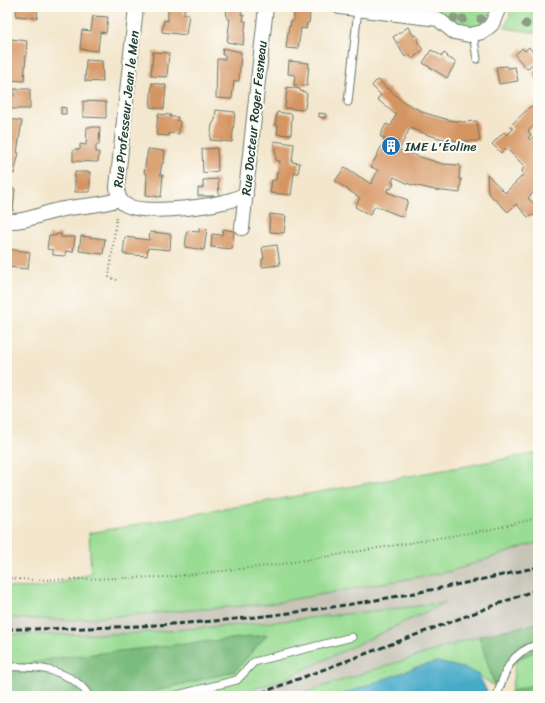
<svg xmlns="http://www.w3.org/2000/svg" width="545" height="703" viewBox="0 0 545 703" font-family="Sriracha,sans-serif">
<style>
.industrial{fill:#c8c4b8}
.green{fill:#99dc93;stroke:#5c8c64}
.forest{fill:#7abc7d;stroke:#4c7c58}
.water{fill:#47aac7;stroke:#33747e}
.building{fill:#d59562}
.lines{fill:none;stroke-linecap:round;stroke-linejoin:round}
.lane-casing{stroke:#697869;stroke-width:9}
.street-casing{stroke:#697869;stroke-width:16}
.path{stroke:#697869;stroke-width:2;stroke-dasharray:1 3;stroke-linecap:butt}
.lane{stroke:#fff;stroke-width:7}
.street{stroke:#fff;stroke-width:14}
.rail{stroke:#1f3d34;stroke-width:3;stroke-dasharray:6 3;stroke-linecap:butt}
.tree{fill:#8c9b83}
.labels{text-anchor:middle;dominant-baseline:central;stroke-width:4;stroke-linejoin:round;paint-order:stroke}
.street-label{font-size:13px;fill:#1f3d34;stroke:#fdfcf7}
.poi-label{font-size:13px;fill:#1f3d34;stroke:#fdfcf7;text-anchor:start}
</style>
<rect width="100%" height="100%" fill="#fdfcf7"/>
<filter id="ink" filterUnits="userSpaceOnUse"><feTurbulence type="fractalNoise" baseFrequency=".025" numOctaves="2"/><feDisplacementMap in="SourceGraphic" scale="8" xChannelSelector="R" yChannelSelector="G"/><feConvolveMatrix kernelMatrix="1 2 1 2 8 2 1 2 1" color-interpolation-filters="sRGB"/></filter>
<filter id="wash" filterUnits="userSpaceOnUse"><feTurbulence type="fractalNoise" baseFrequency=".012" numOctaves="4" result="noise"/><feDisplacementMap in="SourceGraphic" scale="16" xChannelSelector="R" yChannelSelector="G"/><feGaussianBlur stdDeviation="0.9" result="paint"/><feColorMatrix in="noise" values="0 0 0 0 0 0 0 0 0 0 0 0 0 0 0 0 0 1.4 0 .05"/><feComposite in="paint" operator="in"/></filter>
<g filter="url(#wash)">
<rect width="100%" height="100%" fill="#f3e6cc"/>
<path class="industrial" d="M538,527V623L479,636L309,696H7V587L40,588Z"/>
<path class="green" d="M386,7H492V9C489,14 487,22 482,26C469,37 452,23 443,14Z
M510,7H538V33L505,28L510,15Z
M538,453V542L452,571L268,604L68,620L7,618V587L40,588L91,574L89,533Z
M445,603L284,679L232,696H135L235,671L266,635L7,668V635L128,634L273,622Z
M479,636L495,686L467,669L437,662L417,667L338,696H293Z
M538,650V683L511,692L516,660Z"/>
<path class="forest" d="M538,623V650L516,660L495,686L479,636Z
M267,635L235,671L135,696H7V668L55,658Z
M538,683V696H510L511,692Z"/>
<path class="water" d="M437,662L467,669L479,675L489,696H338L417,667Z"/>
<g id="blocks">
<path class="building" d="M17,7H38L37,18L16,16Z
M168,7H186V9H184V14H189L186,35L162,32L164,20L168,21Z
M226,7H242L241,15H244L243,21H246L243,45L227,42L230,19H227Z
M295,9L308,11L310,13L309,23H307L306,29L301,28L298,49L286,48L289,26L290,27L291,21H293Z
M93,16L108,17L106,33L100,32L98,51L80,49L82,30L91,31Z
M408,27L414,36L416,35L419,39L417,41L423,50L412,59L409,54L405,57L393,37Z
M11,39L27,41L24,81L7,80V68H10L11,57H9Z
M529,47L538,59L527,69L515,55L522,48L525,51Z
M223,48L241,52L239,81H234L232,99L216,98L217,59H225V55H222Z
M431,50L442,56L444,53L448,56L447,57L456,62L447,78L423,63Z
M153,52L169,53L167,77L151,76Z
M86,60L102,61L103,82L85,81Z
M289,61L309,63L307,86L294,85L295,75L288,74Z
M507,66L508,68L515,67L518,81L499,84L496,67Z
M538,68V77L536,79L532,73Z
M379,80L387,89L388,88L402,101L425,113L449,120L463,122L477,121L480,141H461L443,139L428,135L410,128L399,150L433,161L443,164L460,165L459,179H461L460,193L435,190L409,184L394,177L392,182L394,183L391,189L388,188L387,192L408,200L403,217L375,206L370,215L355,207L360,198L335,181L345,167L371,184L378,170L371,167L385,139L380,136L386,124L391,126L396,115L377,99L381,95L372,86L375,82Z
M152,83L166,85L164,109L150,107Z
M287,87L300,89V91L305,92L307,94L305,108L303,110L285,108Z
M14,89H30V109H11V96H14Z
M83,101L106,102V118L83,117Z
M538,101V121L528,131L531,135L528,138L530,140L538,132V191L537,189L528,198L538,208V214L528,217L516,204L508,212L488,193L487,174L505,193L523,175L522,171L524,166L506,148L501,153L492,144L504,132L507,135L513,129L510,126L531,106L534,108L536,105L535,103Z
M61,107L66,108V114H61Z
M216,110L235,112L232,142L210,140L212,125L215,120Z
M277,112L292,114L291,135L277,134L278,125H275Z
M319,113L326,114L325,118L319,117Z
M158,114L171,115L170,117H178L177,121H180L179,134L169,133V136L156,135Z
M9,119L22,121L17,153H19L14,174L7,172V130Z
M87,127H100L99,145H96V152H99L98,162L73,161V151L75,149L80,150V144L86,145Z
M274,141L294,144L292,162L300,163L298,173H294L291,195L270,193L272,180H276L277,171H279L280,161L276,160V154H275V148H274Z
M217,148L218,171L203,173L202,149Z
M148,149L165,151L164,163H162L160,175H163L161,197L146,195L147,174L144,173Z
M75,172H90V192H75Z
M218,179L219,196H198V188H203V180Z
M7,188L15,189L13,211L7,210Z
M270,214L286,216L284,233L270,232V228H269Z
M199,228L207,229L204,250L185,247L187,231L199,232Z
M223,229L234,231L232,249L211,247L212,234L222,235Z
M150,232L171,234L170,250L148,248L147,256L123,254L125,237L149,240Z
M56,234H61V237H75L73,252L66,251L65,256L53,255V250L47,249L49,235L56,236Z
M81,236L105,239L103,254L79,251Z
M277,245L280,265L262,267V259H264L262,247Z
M7,249L30,252L28,269L7,267Z"/>
</g>
</g>
<g filter="url(#ink)">
<use href="#blocks" fill-opacity="0" stroke="#697869" stroke-width="1"/>
<g class="lines">
<defs>
<path id="lane" d="M473,34L477,59
M348,102L358,9
M7,667C36,666 72,669 89,696
M173,696L237,680L254,662L352,637
M497,696C505,670 510,653 538,644"/>
<path id="street" d="M136,7L117,187C118,193 118,199 123,203C138,216 204,207 223,202C231,201 239,197 246,194
M340,7L438,19L454,32L469,35L483,32L492,24L499,7
M7,221C29,222 44,212 64,209C84,205 100,206 119,199
M242,228L266,7"/>
</defs>
<use href="#lane" class="lane-casing"/>
<use href="#street" class="street-casing"/>
<path class="path" d="M117,280L109,277L117,214
M7,578L33,580L167,577L276,565L487,530L538,518"/>
<use href="#lane" class="lane"/>
<use href="#street" class="street"/>
<path class="rail" d="M7,629C87,629 166,626 246,618C344,608 442,589 538,567
M253,696L538,589"/>
</g>
<g class="tree">
<circle cx="454" cy="18" r="4.5"/>
<circle cx="463" cy="19" r="4.5"/>
<circle cx="481" cy="19" r="4.5"/>
<circle cx="526" cy="24" r="4.5"/>
</g>
</g>
<defs>
<symbol id="building-disc" viewBox="-11 -11 22 22"><circle r="9.5" fill="#1f6fb2" stroke="#fdfcf7"/><path d="M-4-6H4V6H1V3H-1V6H-4ZM-2.5-4.3h1.7v1.8h-1.7ZM.8-4.3h1.7v1.8H.8ZM-2.5-1h1.7V.8h-1.7ZM.8-1h1.7V.8H.8Z" fill="#fff"/></symbol>
</defs>
<g fill-rule="evenodd">
<use href="#building-disc" x="380" y="135" width="22" height="22"/>
</g>
<g class="labels">
<g class="street-label">
<text transform="translate(126 109) rotate(-84)">Rue Professeur Jean le Men</text>
<text transform="translate(254 118) rotate(-84)">Rue Docteur Roger Fesneau</text>
</g>
<g class="poi-label">
<text x="405" y="146">IME L'Éoline</text>
</g>
</g>
<rect width="545" height="703" fill="none" stroke="#fdfcf7" stroke-width="24"/>
</svg>
